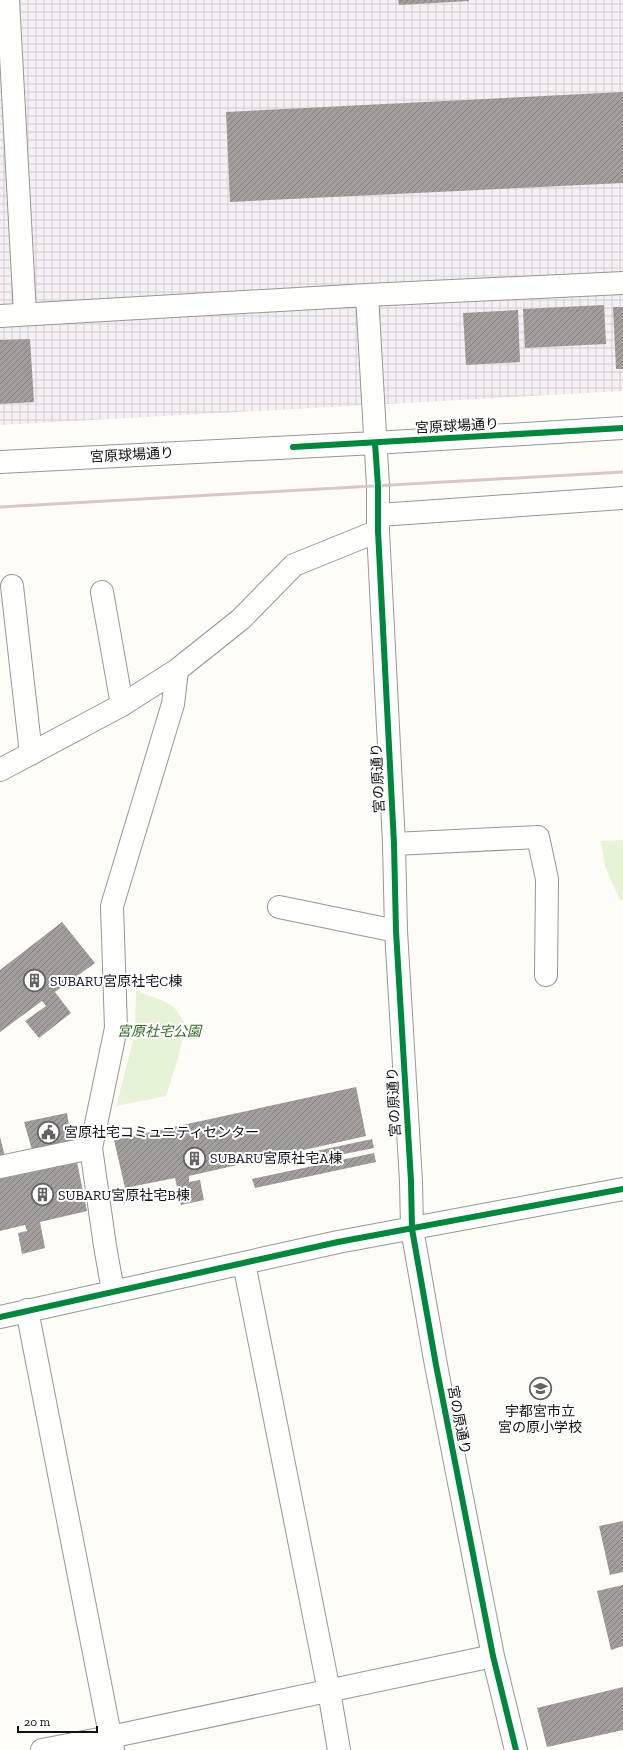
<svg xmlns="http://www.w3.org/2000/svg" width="623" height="1750" viewBox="0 0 623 1750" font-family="'Zilla Slab','Noto Sans JP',serif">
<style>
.industrial{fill:url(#industrial-grid)}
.park{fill:#e7f3d7}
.building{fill:url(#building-hatch)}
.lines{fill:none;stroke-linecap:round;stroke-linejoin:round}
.minor-casing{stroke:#979795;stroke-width:24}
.minor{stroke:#fffffe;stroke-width:22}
.rail{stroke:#d9c6c7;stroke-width:3}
.cycleway-casing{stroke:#fff;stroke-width:8}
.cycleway{stroke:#00873e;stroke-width:6}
.labels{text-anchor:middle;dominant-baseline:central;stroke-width:4;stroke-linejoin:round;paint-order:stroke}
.street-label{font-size:14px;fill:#111;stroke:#fff}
.poi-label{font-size:14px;fill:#111;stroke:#fff;text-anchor:start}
.park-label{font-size:14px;font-style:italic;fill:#2f6b1f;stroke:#fff}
</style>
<defs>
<pattern id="industrial-grid" width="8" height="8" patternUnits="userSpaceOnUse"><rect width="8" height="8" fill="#f5f0f3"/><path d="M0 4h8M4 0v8" fill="none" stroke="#d1cdcf"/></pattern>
<pattern id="building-hatch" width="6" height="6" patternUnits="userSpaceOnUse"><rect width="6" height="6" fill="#a19f9c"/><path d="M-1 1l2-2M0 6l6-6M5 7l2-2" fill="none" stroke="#82807e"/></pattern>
</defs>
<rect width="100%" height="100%" fill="#fdfcf7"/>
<path class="industrial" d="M0,0H623V391L0,425Z"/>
<path class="park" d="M623,840V900H620L605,867L601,841Z
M136,991L166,1002L174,1007L186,1025L178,1058L166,1096L116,1106L135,1034Z"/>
<path class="building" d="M398,0H469V1L399,5Z
M623,92V183L230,202L226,112Z
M604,305L606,344L525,348L523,309Z
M613,307H623V369H616Z
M518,310L520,362L466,365L463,313Z
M30,339L34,402L0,404V340Z
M62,922L95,963L55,992L71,1013L39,1038L25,1021L46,1006L42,1001L0,1032V970Z
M356,1087L366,1136L189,1176V1182L200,1180L204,1200L181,1205L175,1178L125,1188L114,1140Z
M67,1113L72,1143L32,1150L24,1122Z
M0,1137L6,1160L0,1161Z
M372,1139L374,1148L309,1161L307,1153Z
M374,1153L376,1162L255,1188L252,1179Z
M77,1162L87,1211L40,1222L45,1248L22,1254L18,1233L27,1231L25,1225L0,1231V1179Z
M623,1521V1572L610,1575L599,1526Z
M623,1585V1646L611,1650L597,1591Z
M623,1687V1730L547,1747L537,1708Z"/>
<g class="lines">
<defs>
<path id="minor" d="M8,0L25,314
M367,295L378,486V531L394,844L396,931L411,1181L412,1229L436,1365L493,1656L516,1750
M0,316L367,295L623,283
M0,462L375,443L623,428
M379,515L623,498
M12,586L31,754
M102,592L122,705
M0,770L122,705L177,670L241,619L294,565L378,531
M394,844L538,837L547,879L546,975
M279,907L396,931
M0,1167L91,1148
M244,1263L329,1691L339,1750
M113,1291L105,1246L91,1148L116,1028L112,906L173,704L177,670
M27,1310L113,1750
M0,1317L338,1242L623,1189
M42,1750L110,1737L493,1656"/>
</defs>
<use href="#minor" class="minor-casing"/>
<use href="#minor" class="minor"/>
<path class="rail" d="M0,507L623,472"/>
<defs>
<path id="cycleway" d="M375,443L378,486V531L394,844L396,931L411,1181L412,1229L436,1365L493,1656L516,1750
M293,447L623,428
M0,1317L338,1242L623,1189"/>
</defs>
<use href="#cycleway" class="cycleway-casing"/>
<use href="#cycleway" class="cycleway"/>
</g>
<defs>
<symbol id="building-ring" viewBox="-11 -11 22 22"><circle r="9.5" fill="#fff" stroke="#646362" stroke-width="1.5"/><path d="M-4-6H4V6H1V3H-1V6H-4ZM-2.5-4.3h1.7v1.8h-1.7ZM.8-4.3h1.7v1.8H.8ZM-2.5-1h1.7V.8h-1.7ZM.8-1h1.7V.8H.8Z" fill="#646362"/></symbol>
<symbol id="civic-ring" viewBox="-11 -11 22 22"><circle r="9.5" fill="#fff" stroke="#646362" stroke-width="1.5"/><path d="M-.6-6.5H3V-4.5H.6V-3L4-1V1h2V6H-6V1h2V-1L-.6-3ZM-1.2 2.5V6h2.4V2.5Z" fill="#646362"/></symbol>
<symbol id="school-ring" viewBox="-11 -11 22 22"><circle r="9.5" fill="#fff" stroke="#646362" stroke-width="1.5"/><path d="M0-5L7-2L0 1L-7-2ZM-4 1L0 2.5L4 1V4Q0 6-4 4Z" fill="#646362"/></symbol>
</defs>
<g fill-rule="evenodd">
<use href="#building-ring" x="22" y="968" width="25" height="25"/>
<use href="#civic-ring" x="36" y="1120" width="25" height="25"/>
<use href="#building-ring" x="182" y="1146" width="25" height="25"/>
<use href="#building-ring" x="30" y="1182" width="25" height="25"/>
<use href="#school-ring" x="528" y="1376" width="25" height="25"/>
</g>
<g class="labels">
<g class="street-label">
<text transform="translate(457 426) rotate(-3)">宮原球場通り</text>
<text transform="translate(132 455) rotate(-3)">宮原球場通り</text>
<text transform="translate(378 778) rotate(-93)">宮の原通り</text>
<text transform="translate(394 1102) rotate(-93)">宮の原通り</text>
<text transform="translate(459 1420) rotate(79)">宮の原通り</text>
</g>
<g class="poi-label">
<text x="50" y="981">SUBARU宮原社宅C棟</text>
<text x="64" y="1132">宮原社宅コミュニティセンター</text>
<text x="210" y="1158">SUBARU宮原社宅A棟</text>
<text x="58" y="1195">SUBARU宮原社宅B棟</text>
<text x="540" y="1411" text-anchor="middle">宇都宮市立<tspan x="540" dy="16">宮の原小学校</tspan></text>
</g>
<g class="park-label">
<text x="159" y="1031">宮原社宅公園</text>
</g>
</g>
<path d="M18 1726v6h79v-6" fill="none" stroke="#111111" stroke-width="2"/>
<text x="24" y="1726" font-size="12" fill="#111111" stroke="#ffffff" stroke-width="3" paint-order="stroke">20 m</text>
</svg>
